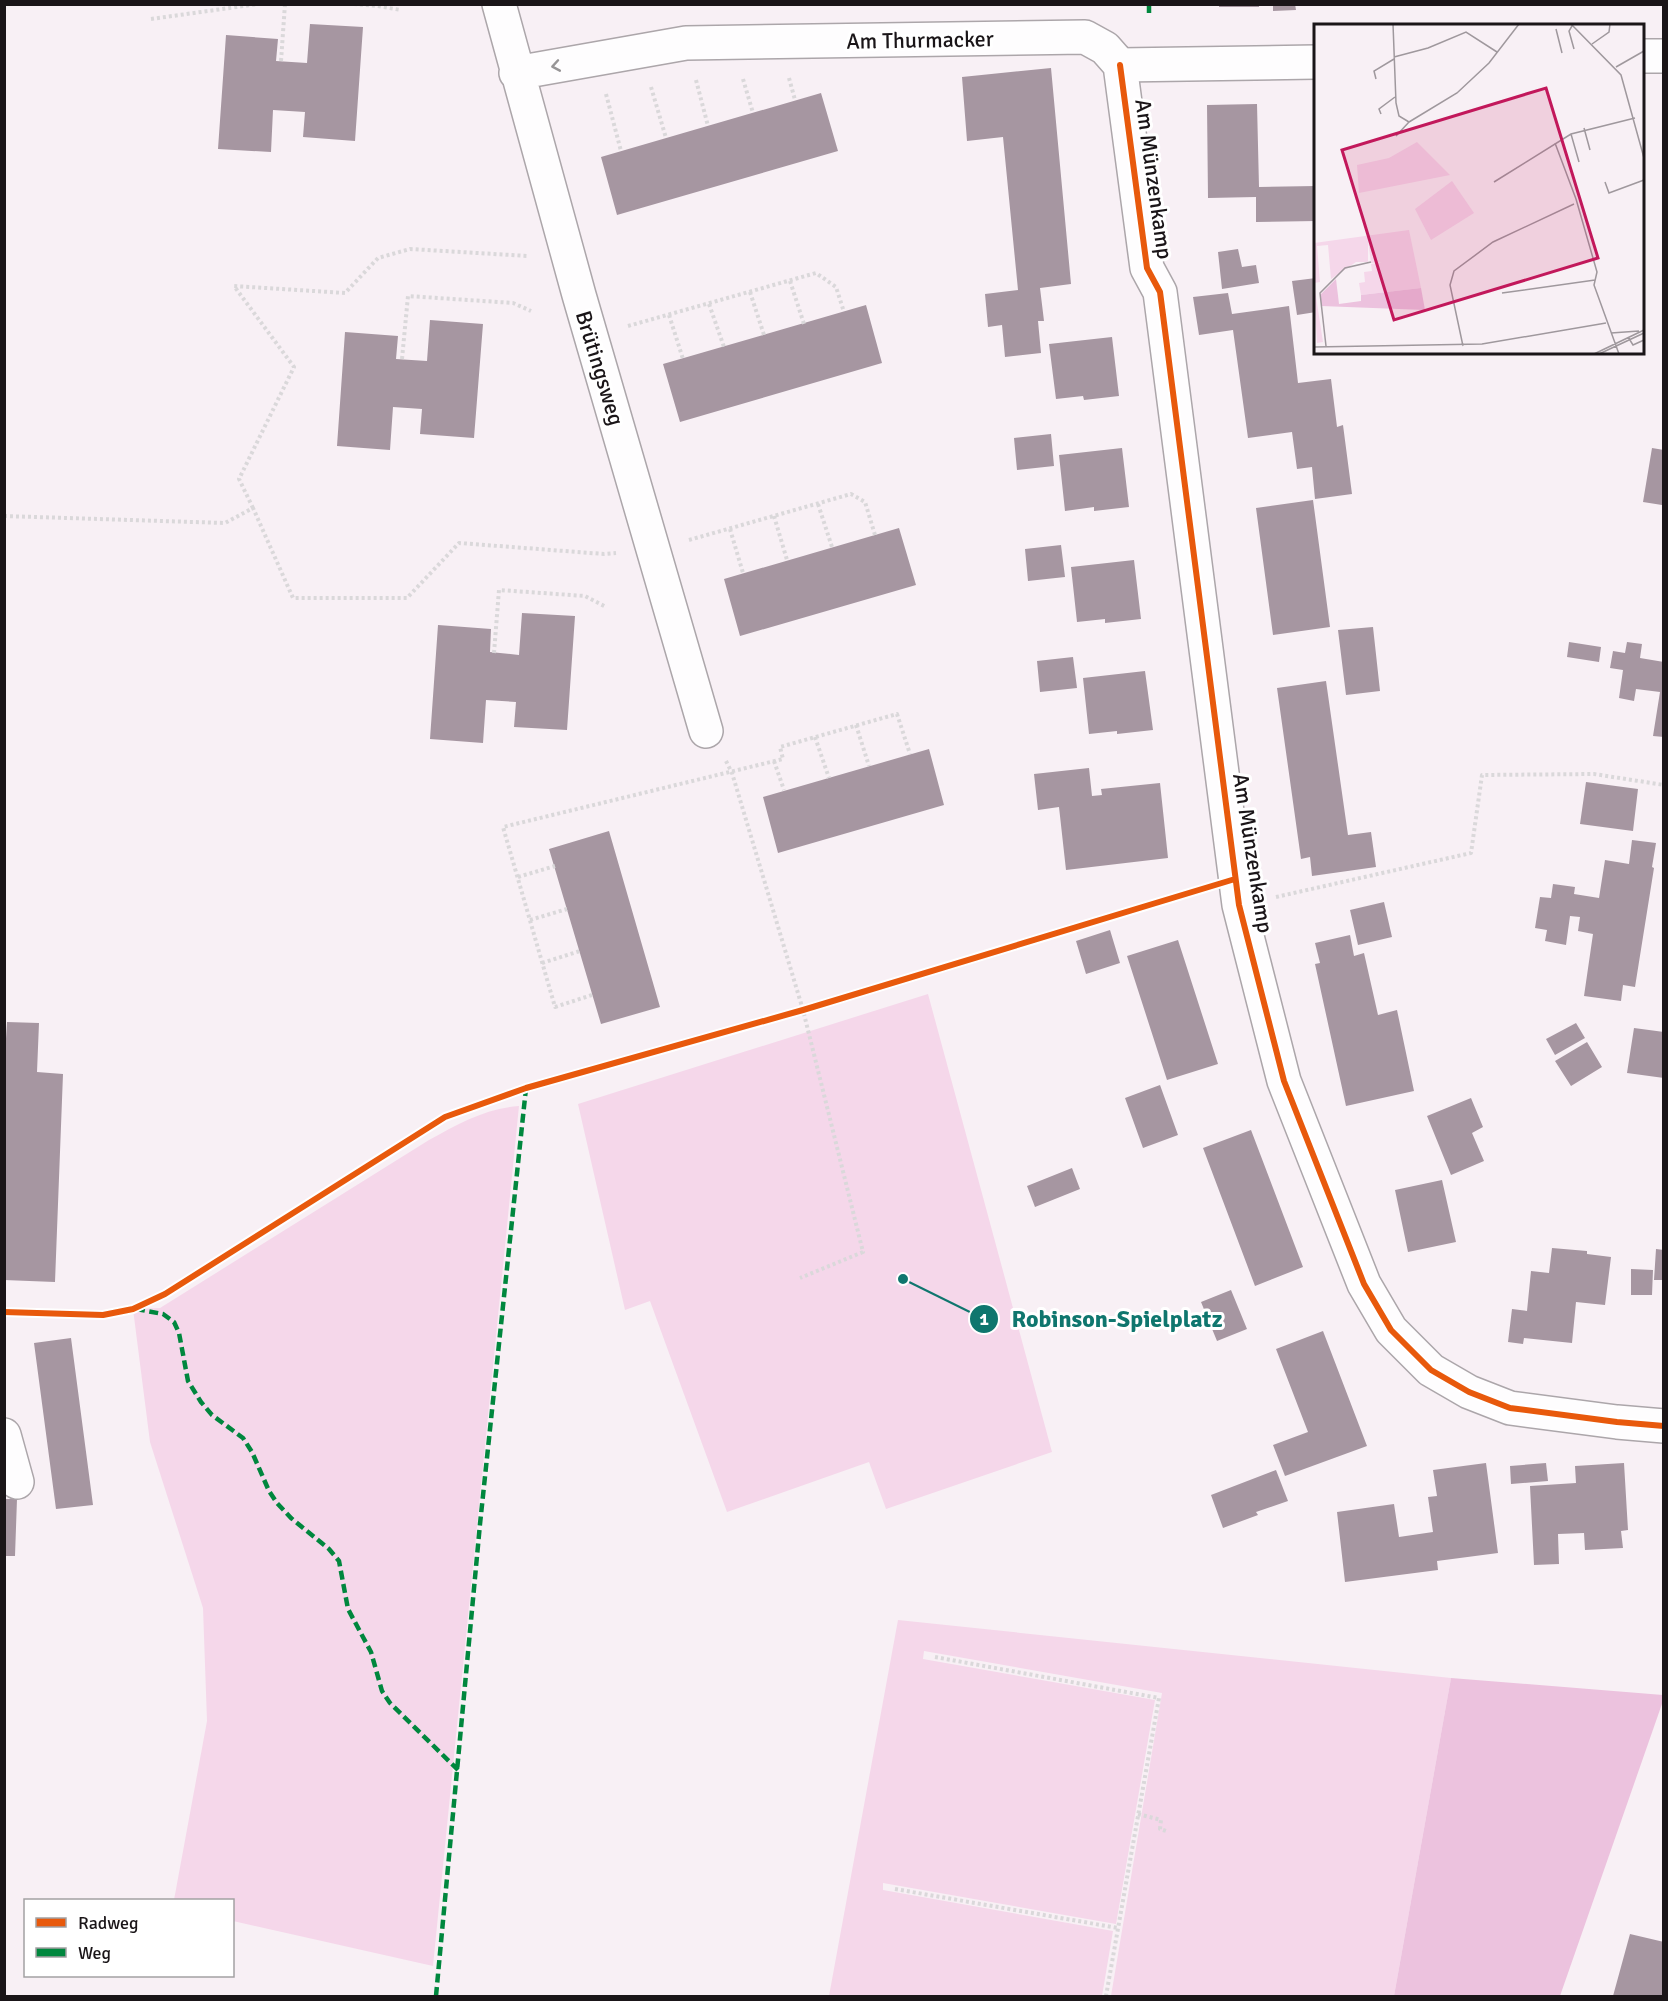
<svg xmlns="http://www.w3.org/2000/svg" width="1668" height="2001" viewBox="0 0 1668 2001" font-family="Signika,sans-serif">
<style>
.green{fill:#f5d7ea}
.forest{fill:#ecc2de}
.building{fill:#a696a1}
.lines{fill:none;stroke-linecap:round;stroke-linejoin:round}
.minor-casing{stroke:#aca6aa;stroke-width:36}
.path{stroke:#dad8da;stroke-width:4;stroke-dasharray:3 3;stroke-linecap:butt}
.minor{stroke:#fefdfe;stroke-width:33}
.quiet{stroke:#00873e;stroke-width:4.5;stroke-dasharray:9 4.5;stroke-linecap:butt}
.cycleway-casing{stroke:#fff;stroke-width:10}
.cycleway{stroke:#e8590c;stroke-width:6}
.oneway{stroke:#979596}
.labels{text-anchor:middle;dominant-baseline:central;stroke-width:6;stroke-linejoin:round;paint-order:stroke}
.street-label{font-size:22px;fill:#1a1518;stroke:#fff}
.inset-road{fill:none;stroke:#9f989d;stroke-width:1.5}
.view{fill:#c2185b;fill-opacity:0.15;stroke:#c2185b;stroke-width:3}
.inset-edge{fill:none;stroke:#1a1518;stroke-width:3}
.leader{fill:none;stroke:#0f766e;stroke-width:2}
.callout-dot{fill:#0f766e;stroke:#fff;stroke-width:2}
.mark-label{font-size:18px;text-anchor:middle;font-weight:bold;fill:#fff}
.callout-label{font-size:24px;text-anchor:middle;font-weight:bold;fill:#0f766e;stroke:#fff;stroke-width:6;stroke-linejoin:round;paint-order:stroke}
</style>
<rect width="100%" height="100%" fill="#f8f0f5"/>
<path class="green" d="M928,994L1052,1452L886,1509L869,1462L727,1512L650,1301L625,1310L578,1104Z
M519,1106L433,1966L233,1921L232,1900H174L207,1721L203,1608L150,1442L133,1309L160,1308L429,1140C458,1124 486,1108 519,1106Z
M898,1620L1451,1678L1394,1996H1111L1162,1693L924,1651L923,1659L1155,1700L1116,1924L883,1883V1890L1113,1931L1102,1996H829Z"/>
<path class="forest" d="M1451,1678L1663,1695V1701L1560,1996H1394Z"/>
<path class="building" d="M1219,4H1259V7H1219Z
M1273,4H1295L1296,10L1273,11Z
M310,24L363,27L355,141L303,137L305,112L273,110L271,152L218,149L226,35L278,39L276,61L307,63Z
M1051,68L1071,284L1040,288L1044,321H1038L1041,353L1005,357L1002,325L988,327L985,294L1018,290L1003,137L967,141L962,77Z
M821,93L838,151L617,215L601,157Z
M1257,104L1259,187L1316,186V221L1256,222V197L1208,198L1207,105Z
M1238,249L1242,267L1256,265L1259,283L1222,289L1218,252Z
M1316,278V312L1297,315L1292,281Z
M1228,293L1232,314L1289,306L1298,383L1331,379L1337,427L1343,425L1352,494L1315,499L1312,467L1297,469L1292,432L1248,438L1233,330L1199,335L1193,297Z
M866,305L882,363L680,422L663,364Z
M430,320L483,324L474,438L420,434L422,409L393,407L390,450L337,446L345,332L398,336L396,359L427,361Z
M1112,337L1119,396L1084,400L1083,396L1056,399L1049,344Z
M1051,434L1054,466L1017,470L1014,438Z
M1122,448L1129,507L1094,511V507L1065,511L1059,455Z
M1652,448L1664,450L1662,505L1643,502Z
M1313,500L1330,627L1273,635L1256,508Z
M899,528L916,585L740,636L724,579Z
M1061,545L1065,577L1028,581L1025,549Z
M1134,560L1141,619L1105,623V619L1077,622L1071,567Z
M522,613L575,616L567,730L514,727L516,702L486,700L483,743L430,739L438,625L491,629L490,652L519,655Z
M1373,627L1380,691L1346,695L1338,630Z
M1569,642L1601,647L1599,662L1567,657Z
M1627,642L1642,644L1640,658L1664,662V737L1653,736L1660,692L1636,689L1634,701L1619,698L1623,670L1610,668L1613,651L1625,653Z
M1073,657L1077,688L1040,692L1037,661Z
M1145,671L1153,730L1117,734V731L1089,734L1083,678Z
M1326,681L1348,835L1371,832L1376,867L1312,876L1310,857L1301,859L1277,688Z
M929,749L944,805L778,853L763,797Z
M1089,768L1092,796L1102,795L1101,789L1160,783L1168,858L1066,870L1059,807L1038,810L1034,774Z
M1586,782L1638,789L1633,831L1580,824Z
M609,831L660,1007L601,1024L549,849Z
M1632,840L1656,843L1652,867L1654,868L1635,987L1623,985L1621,1001L1584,996L1593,934L1578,931L1580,917L1570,916L1566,945L1545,941L1547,930L1535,928L1540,897L1551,898L1553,884L1575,887L1574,894L1599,898L1605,860L1629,864Z
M1384,902L1392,937L1358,945L1350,910Z
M1110,930L1120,963L1086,974L1076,941Z
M1350,935L1354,956L1364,953L1378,1015L1397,1010L1414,1091L1346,1106L1315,964L1320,963L1315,943Z
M1178,940L1218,1064L1167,1080L1127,956Z
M7,1022L39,1023L37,1072L63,1074L55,1282L4,1280V1071Z
M1576,1023L1585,1038L1555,1055L1546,1039Z
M1634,1028L1664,1032V1078L1627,1073Z
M1587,1042L1602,1067L1571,1086L1555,1061Z
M1160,1085L1178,1135L1143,1148L1125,1098Z
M1471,1098L1483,1127L1472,1133L1484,1161L1451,1175L1427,1116Z
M1251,1130L1303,1267L1255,1286L1203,1148Z
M1072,1168L1080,1189L1035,1207L1027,1186Z
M1442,1180L1456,1242L1408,1252L1395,1190Z
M1552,1248L1587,1251V1254L1611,1257L1605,1305L1576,1302L1572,1343L1524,1338L1523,1344L1508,1342L1512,1309L1527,1311L1531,1271L1549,1273Z
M1656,1249L1664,1250V1280H1654Z
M1631,1269L1653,1270L1652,1295H1631Z
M1231,1290L1247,1329L1217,1341L1201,1302Z
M1323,1331L1367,1446L1285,1476L1273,1445L1308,1432L1276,1349Z
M71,1338L93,1505L56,1509L34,1343Z
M1486,1463L1498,1553L1437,1561L1438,1570L1345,1582L1337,1512L1394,1504L1399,1537L1433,1532L1428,1497L1437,1496L1433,1470Z
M1546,1463L1548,1481L1511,1484L1510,1466Z
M1624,1463L1628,1530L1621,1531L1623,1548L1585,1550L1584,1533L1558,1534L1559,1564L1534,1565L1530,1486L1576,1483L1575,1466Z
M1276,1470L1288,1501L1256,1512L1258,1515L1223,1528L1211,1495Z
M4,1499H17L15,1556H4Z
M1630,1934L1664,1942V1996H1613Z"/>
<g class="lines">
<defs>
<path id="minor" d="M499,4L579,295L706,731
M1642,56H1664
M1120,65L1147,268L1160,292L1163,315L1239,905L1284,1081L1364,1284L1391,1330L1431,1370L1469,1392L1510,1408L1617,1422L1664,1426
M1120,65L1316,62
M516,73L686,43L1085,37L1105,48L1120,65
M4,1435L17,1482"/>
</defs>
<use href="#minor" class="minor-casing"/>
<path class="path" d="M354,4L377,6L401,10
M151,19L258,4
M281,61L285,4
M789,78L795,100
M743,79L753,113
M696,80L708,126
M651,87L666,138
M606,94L621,151
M790,281L804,324
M750,292L764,335
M709,304L724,347
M669,315L683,359
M628,326L816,273L836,287L844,312
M402,359L408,296L513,303L531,311
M818,504L832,547
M253,508L239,479L294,367L234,286L345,293L378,258L410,249L528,256
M4,516L225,523L253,508L293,598H407L459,543L604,554L616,553
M774,516L787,560
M730,529L743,573
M689,540L851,494L865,502L875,535
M494,653L499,590L585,596L606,607
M856,725L869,766
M815,737L829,778
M726,761L732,773L803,1010L863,1252L800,1278
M774,761L784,790
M518,877L555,866
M1276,897L1471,853L1482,775L1594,774L1664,785
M530,920L567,909
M542,963L580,951
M592,995L555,1007L503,827L783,759L780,747L897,714L910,754
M935,1657L1159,1698L1106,1996
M1138,1814L1161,1820L1160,1829L1166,1831
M895,1889L1118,1928"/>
<use href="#minor" class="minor"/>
<path class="quiet" d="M1149,13V4
M136,1309L163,1314L174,1322L179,1333L188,1381L201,1402L212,1415L243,1438L252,1452L269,1491L277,1503L291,1518L329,1549L339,1561L348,1609L371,1652L382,1691L390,1703L458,1770
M436,1996L480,1524L526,1088"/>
<defs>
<path id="cycleway" d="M1120,65L1147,268L1160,292L1163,315L1239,905L1284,1081L1364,1284L1391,1330L1431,1370L1469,1392L1510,1408L1617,1422L1664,1426
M4,1312L103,1315L133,1309L165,1294L445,1117L526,1088L803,1010L1235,879"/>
</defs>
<use href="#cycleway" class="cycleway-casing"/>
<use href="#cycleway" class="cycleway"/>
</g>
<defs><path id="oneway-chevron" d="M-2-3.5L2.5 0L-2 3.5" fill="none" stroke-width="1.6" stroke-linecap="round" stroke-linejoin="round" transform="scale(1.5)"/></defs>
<use class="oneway" href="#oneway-chevron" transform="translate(556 66) rotate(170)"/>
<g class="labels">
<g class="street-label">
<text transform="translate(920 40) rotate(-1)">Am Thurmacker</text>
<text transform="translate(1154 179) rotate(82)">Am Münzenkamp</text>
<text transform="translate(600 368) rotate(73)">Brütingsweg</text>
<text transform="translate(1253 853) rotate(81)">Am Münzenkamp</text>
</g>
</g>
<g transform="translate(1314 24)">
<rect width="330" height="330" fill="#f8f0f5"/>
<path d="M103,118L136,151L45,169L43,141L75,134ZM138,157L160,189L117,216L101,185ZM95,206L107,264L47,271L45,259L51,258L50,248L58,247L57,240L68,238L57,239L54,216V238H42L17,255L14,221L3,222L6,258L0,259V219ZM0,266H1L9,318L3,319Z" fill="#f5d7ea"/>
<path d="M22,255L25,280L47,277V271L107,264L111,286L7,282V270Z" fill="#ecc2de"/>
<path class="inset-road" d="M79,0L82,79L85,92L95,98L143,69L175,39L205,0M257,0L307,51L330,134M258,2L255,7L260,25M242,5L248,29M278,20L295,8L296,0M80,33L114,24L152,8L183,28M302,43L330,27M62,55L60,47L80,35M67,90L65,85L81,73M270,104L276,126M257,110L265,138M82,112L95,98M241,119L262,175L283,248L280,261L305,330M180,158L257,110L321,94M291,158L295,169L330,156M188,269L281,256M297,309L325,307M314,313L319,321L330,316M12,322L6,269L31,244L57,238M149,322L136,261L140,247L179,218L260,180M0,323L168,320L292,299M280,330L330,306M285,330L330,309"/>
<path class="view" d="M232,64L284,234L80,296L28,126Z"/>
<rect width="330" height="330" class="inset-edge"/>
</g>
<path class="leader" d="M903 1279L984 1319"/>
<g class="callout-dot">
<circle cx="903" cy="1279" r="6"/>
<circle cx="984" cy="1319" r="15"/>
</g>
<g class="mark-label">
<text x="984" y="1325">1</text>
</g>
<g class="callout-label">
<text x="1117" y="1327">Robinson-Spielplatz</text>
</g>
<rect width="1668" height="2001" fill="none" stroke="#1a1518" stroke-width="12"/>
<rect x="24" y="1899" width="210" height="78" fill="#ffffff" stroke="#a3a1a3" stroke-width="1.5"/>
<rect x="36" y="1918" width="30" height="9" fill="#e8590c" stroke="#a3a1a3" stroke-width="1.5"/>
<text x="78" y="1929" font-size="18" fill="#1a1518">Radweg</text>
<rect x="36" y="1948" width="30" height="9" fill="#00873e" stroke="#a3a1a3" stroke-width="1.5"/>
<text x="78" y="1959" font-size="18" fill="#1a1518">Weg</text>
</svg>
